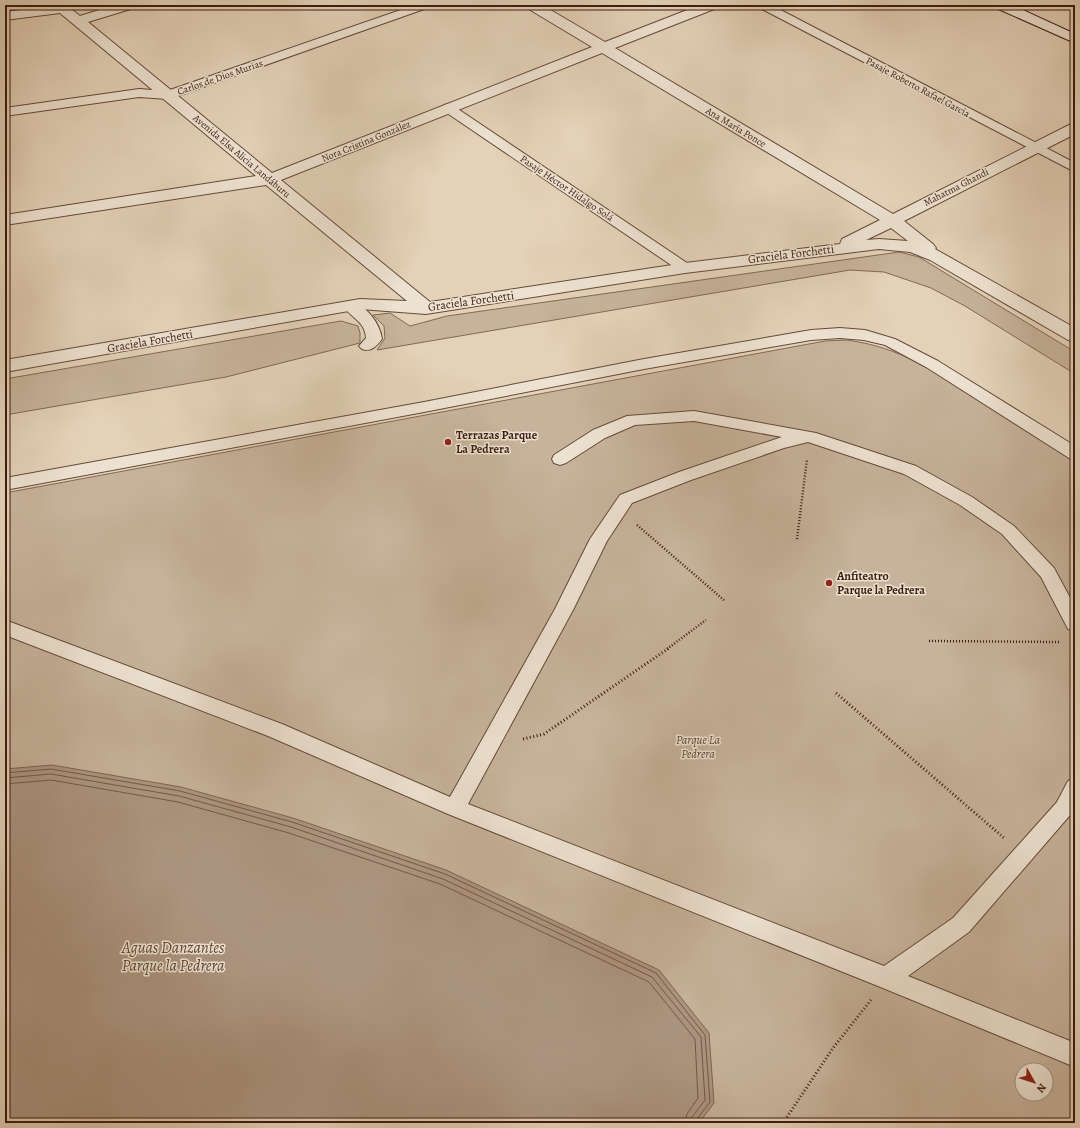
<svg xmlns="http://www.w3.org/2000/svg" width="1080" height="1128" viewBox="0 0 1080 1128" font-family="Alegreya,serif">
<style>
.green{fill:#c7b39b;stroke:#826855;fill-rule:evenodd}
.water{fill:#ab947f;stroke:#7f6452}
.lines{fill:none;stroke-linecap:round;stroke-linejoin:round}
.shore{stroke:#745847;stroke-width:1}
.lane-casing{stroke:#664a39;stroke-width:2}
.street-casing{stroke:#664a39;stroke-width:2}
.secondary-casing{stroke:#3c1c0f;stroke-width:2}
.path-far1{stroke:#3c1c0f;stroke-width:2.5;stroke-dasharray:1 2;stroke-linecap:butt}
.path{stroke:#3c1c0f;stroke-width:3;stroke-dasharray:1 2.5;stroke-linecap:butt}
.lane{fill:#ede2d1;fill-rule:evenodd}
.street{fill:#ede2d1;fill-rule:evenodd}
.secondary{fill:#ede2d1;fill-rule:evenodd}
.poi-dot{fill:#8f2418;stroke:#ede2d1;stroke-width:1.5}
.labels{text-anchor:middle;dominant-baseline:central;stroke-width:3;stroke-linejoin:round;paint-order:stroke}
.far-street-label{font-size:10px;fill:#3c1c0f;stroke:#ede2d1}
.street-label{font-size:12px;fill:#3c1c0f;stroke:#ede2d1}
.poi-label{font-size:12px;font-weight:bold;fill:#3c1c0f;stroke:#ede2d1;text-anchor:start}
.park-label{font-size:12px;font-style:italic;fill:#5f4232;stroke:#ede2d1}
.near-water-label{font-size:16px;font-style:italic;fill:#634636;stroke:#ede2d1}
</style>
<rect width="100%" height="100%" fill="#e4d2b8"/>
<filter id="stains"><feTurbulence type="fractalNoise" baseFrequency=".005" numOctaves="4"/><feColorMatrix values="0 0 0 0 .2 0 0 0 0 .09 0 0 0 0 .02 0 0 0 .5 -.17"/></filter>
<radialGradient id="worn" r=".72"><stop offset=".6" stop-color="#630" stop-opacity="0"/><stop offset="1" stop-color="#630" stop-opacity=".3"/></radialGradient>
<path class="green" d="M899,252L919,257L1075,352V374L965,306L931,288L884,272L850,270L377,350L385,338L384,326L373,315L390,313L410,326L447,316Z
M341,321L358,326L360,333V343L226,377L5,415V379Z
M846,340C902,347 935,372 980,401C1012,421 1043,442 1075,462V1123H5V493L825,341ZM1022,1070H1046V1094H1022Z"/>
<path class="water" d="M52,765L181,787L293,818L446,870L659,970L709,1033L714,1103L699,1123H5V769Z"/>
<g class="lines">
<path class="shore" d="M5,773L51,769L180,791L292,822L445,874L656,973L705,1035L710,1102L697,1119L696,1123
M5,778L51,774L179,796L291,827L443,879L652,977L701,1037L705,1100L692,1117L691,1123
M5,784L51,780L178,802L289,833L440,884L649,982L695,1039L698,1098L687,1114L685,1123"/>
<defs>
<path id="lane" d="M415,5H432L430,7L172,98L168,99L139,97L5,116V108L139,89L167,91Z
M756,5H771L1075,163V172L758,7Z
M448,104L452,105L690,265L692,268L690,271L685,272L680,271L444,111L442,108L444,105Z
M350,301C366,305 380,323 382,339C376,347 371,352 362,349L359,346L366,338C365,321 351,318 343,306L345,303Z
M840,328L865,330L895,339L938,361L1075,446V460L1069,458L926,367L885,345L864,340L840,338L811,340L644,369L424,412L5,490V478L424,402L644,359L811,330Z
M694,411L816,433L916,466L972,497L1014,526L1054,568L1075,607V631L1068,629L1041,577L1002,534L960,505L904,474L808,442L784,448L691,480L632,503L607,541L573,610L468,804L884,966L953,918L1057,802L1068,781L1075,778V807L1071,814L969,932L908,976L1075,1043V1067L878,986L448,814L268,736L5,635V620L282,724L450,797L555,609L590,539L620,495L679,472L782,437L694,421L635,425L605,438L566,463L560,465L554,463L552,459L554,455L593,430L627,416Z"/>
<path id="street" d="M51,5H66L80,16L115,5H136L134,8L88,22L272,173L592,47L527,8L525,5H542L605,42L700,5H719L717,8L615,48L893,214L1069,125L1075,123V134L904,221L933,244L936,248L935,249L1075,328V342L1068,340L930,260L910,252L879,249L685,273L426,314L360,309L5,372V360L360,299L407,301L266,185L5,225V215L256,176L60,13L5,20V12L52,6ZM602,53L880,220L842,239L840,244L685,263L430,302L281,180ZM891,228L908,241L879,239L866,240Z"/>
<path id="secondary" d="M994,5H1012L1075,34V43L996,8Z"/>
</defs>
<use href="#lane" class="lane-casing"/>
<use href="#street" class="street-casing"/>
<use href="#secondary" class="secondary-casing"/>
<path class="path-far1" d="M637,525L725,601
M797,539L807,459
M929,641L1059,642
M667,649L706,620"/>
<path class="path" d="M836,693L1004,838
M523,739L544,734L669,648
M783,1123L833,1048L871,1000"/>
<use href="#lane" class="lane"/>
<use href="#street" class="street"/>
<use href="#secondary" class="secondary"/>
</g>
<g class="poi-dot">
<circle cx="448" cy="442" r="4"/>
<circle cx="829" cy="583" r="4"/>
</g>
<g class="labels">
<g class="far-street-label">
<text transform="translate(220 77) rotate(-19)">Carlos de Dios Murias</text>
<text transform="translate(918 87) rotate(28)">Pasaje Roberto Rafael García</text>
<text transform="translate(736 127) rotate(31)">Ana María Ponce</text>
<text transform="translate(366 141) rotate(-22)">Nora Cristina González</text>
<text transform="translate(242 156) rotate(40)">Avenida Elsa Alicia Landáburu</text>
<text transform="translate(956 187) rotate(-27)">Mahatma Ghandi</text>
<text transform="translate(567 188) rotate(34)">Pasaje Héctor Hidalgo Solá</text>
</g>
<g class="street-label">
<text transform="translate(791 254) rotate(-7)">Graciela Forchetti</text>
<text transform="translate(471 301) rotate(-8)">Graciela Forchetti</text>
<text transform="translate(150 341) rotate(-10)">Graciela Forchetti</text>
</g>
<g class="poi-label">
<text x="456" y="435">Terrazas Parque<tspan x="456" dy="14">La Pedrera</tspan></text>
<text x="837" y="576">Anfiteatro<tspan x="837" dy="14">Parque la Pedrera</tspan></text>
</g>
<g class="park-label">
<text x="698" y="740">Parque La<tspan x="698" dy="14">Pedrera</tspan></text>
</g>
<g class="near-water-label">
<text x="173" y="948">Aguas Danzantes<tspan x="173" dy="18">Parque la Pedrera</tspan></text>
</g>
</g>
<rect width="1080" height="1128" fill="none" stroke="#e4d2b8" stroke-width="20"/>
<rect x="6" y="6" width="1068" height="1116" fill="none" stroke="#3c1c0f" stroke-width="2"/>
<rect x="10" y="10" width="1060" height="1108" fill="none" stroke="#3c1c0f"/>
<g transform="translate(1034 1082) rotate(129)"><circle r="19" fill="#ede2d1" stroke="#a69383"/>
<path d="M0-3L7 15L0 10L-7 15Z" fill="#8f2418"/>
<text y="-6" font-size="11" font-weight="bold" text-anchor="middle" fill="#3c1c0f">N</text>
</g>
<rect width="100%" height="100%" filter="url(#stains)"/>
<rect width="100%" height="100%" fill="url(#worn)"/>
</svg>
